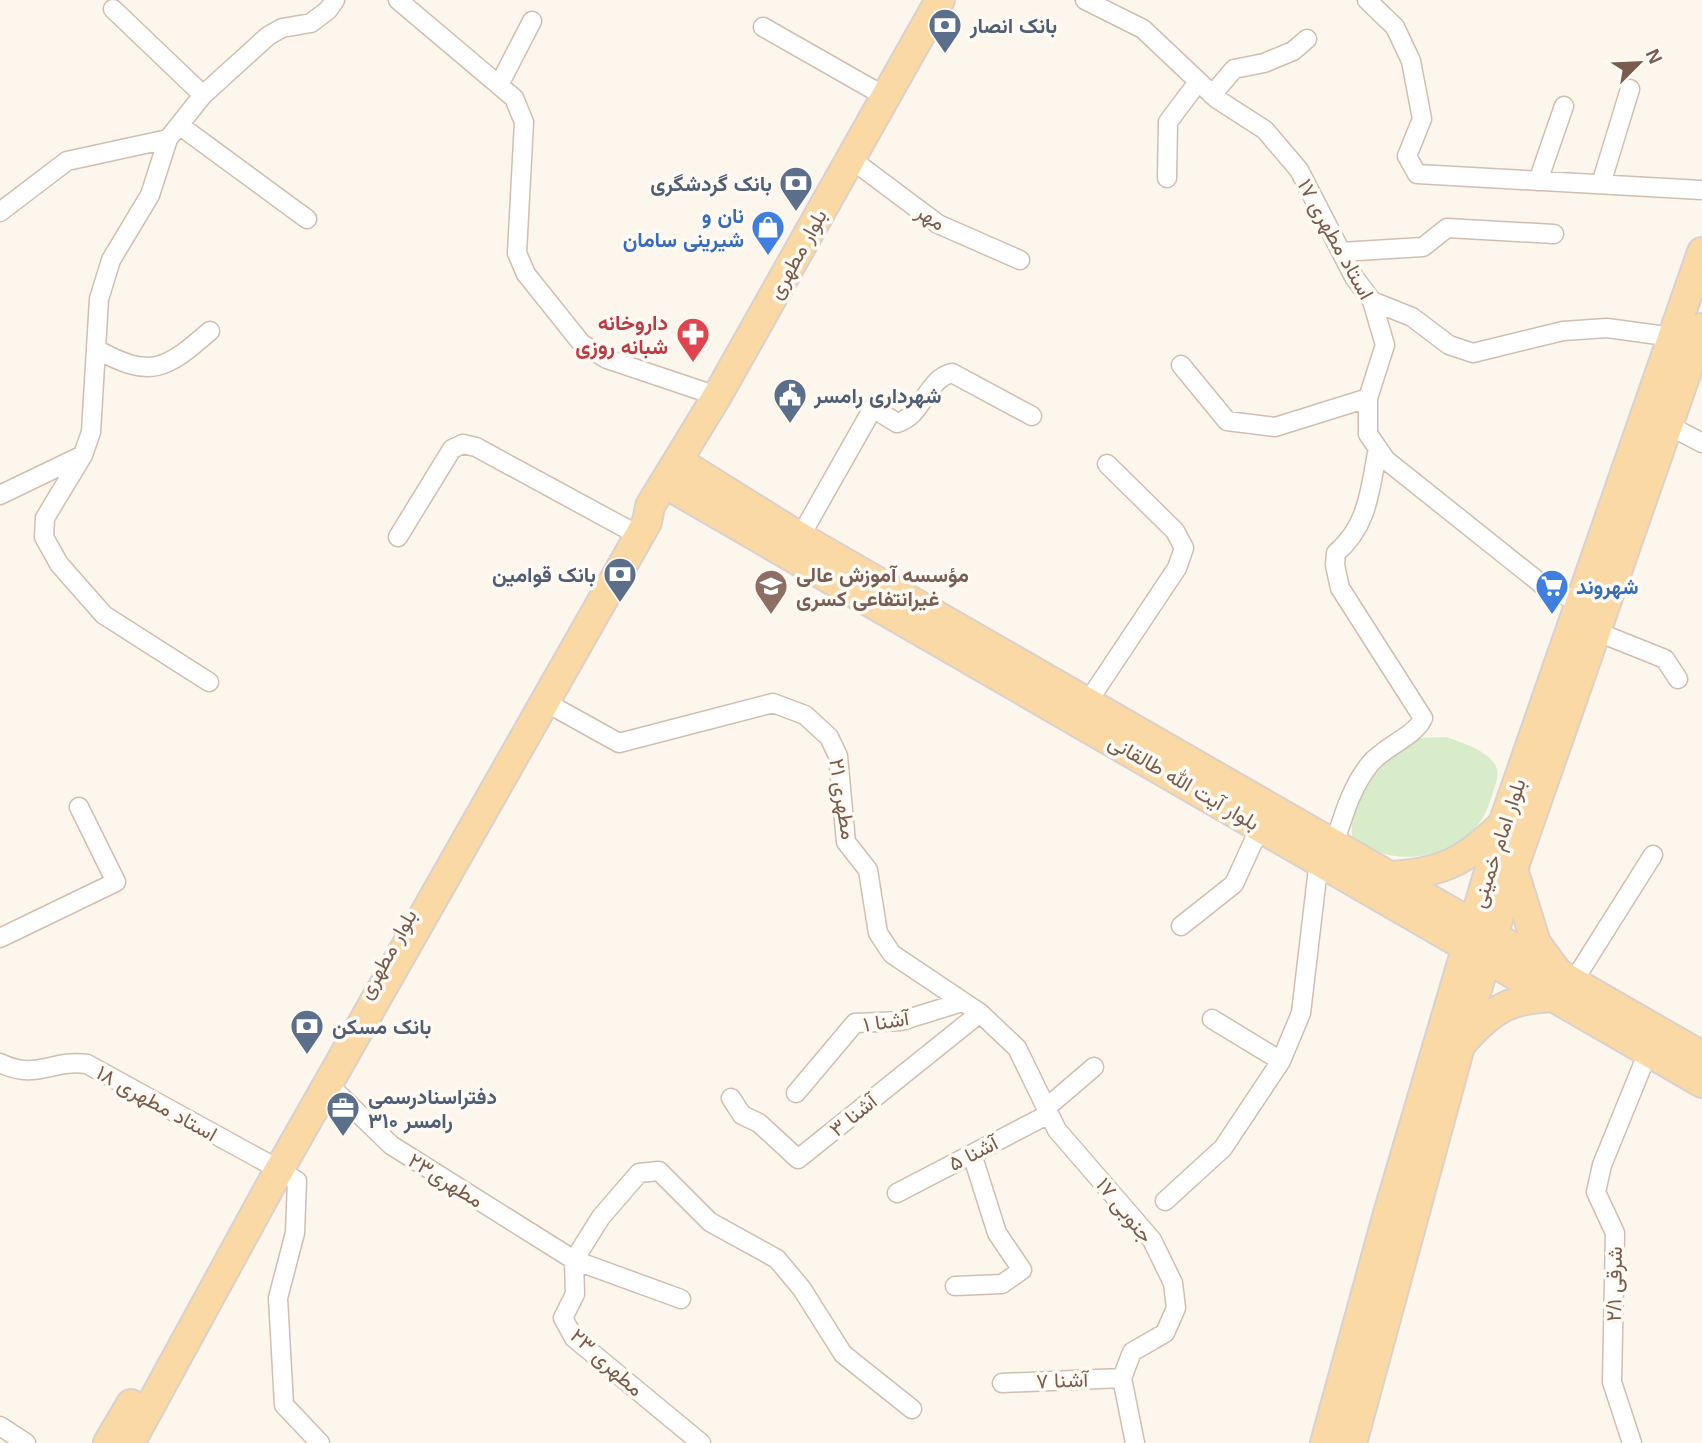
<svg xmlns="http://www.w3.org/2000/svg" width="1702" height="1443" viewBox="0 0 1702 1443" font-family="Arial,Vazirmatn,sans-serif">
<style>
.green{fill:#d8ecc9}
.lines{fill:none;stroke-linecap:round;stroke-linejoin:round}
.street-casing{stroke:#d1beb0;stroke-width:21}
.primary-casing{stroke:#dad1cd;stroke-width:32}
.street{stroke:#fff;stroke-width:18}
.primary{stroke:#fbd9a5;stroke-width:28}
.labels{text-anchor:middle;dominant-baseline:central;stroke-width:7;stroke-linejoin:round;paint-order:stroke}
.service-label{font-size:21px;font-weight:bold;fill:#4e5e75;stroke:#fffaf3;text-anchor:start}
.shop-label{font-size:21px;font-weight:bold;fill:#366cbe;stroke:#fffaf3;text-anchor:end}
.street-label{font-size:21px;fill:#7a5c4d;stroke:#fffaf3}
.health-label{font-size:21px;font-weight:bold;fill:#be3a42;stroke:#fffaf3;text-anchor:end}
.education-label{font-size:21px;font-weight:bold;fill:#785e54;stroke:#fffaf3;text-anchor:start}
</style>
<rect width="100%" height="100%" fill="#fdf6ec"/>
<path class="green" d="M1447,737C1462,743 1484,749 1494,763C1500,772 1497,780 1494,789C1490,803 1485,818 1475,828C1446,862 1384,867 1352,837C1350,795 1372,762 1409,742C1419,736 1436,738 1447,737Z"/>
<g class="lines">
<defs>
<path id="street" d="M398,0L514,98L524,122L517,253L526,274L582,344L607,359L717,396
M1085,0L1143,29L1217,99L1265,130L1299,170L1354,277L1372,301L1385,345L1368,398V434L1386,460L1544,586L1579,602
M1367,0L1395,27L1411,61L1422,119L1407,156L1417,174L1702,190
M113,9L203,95
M763,27L886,97
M499,85L532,21
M1212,95L1234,69L1264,63L1293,51L1307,39
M179,125L307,219
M168,139L150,195L111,260L99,299L91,432L83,455L45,518L44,537L59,564L104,615L209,682
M851,159L938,224L1020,260
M1167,178L1168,122L1198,82
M1538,181L1564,106
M1601,184L1630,89
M0,212L67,161L168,139L203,95L268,36L282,28L311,23L328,10L335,0
M1341,252L1423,247L1447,228L1554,234
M1372,301L1412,317L1449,345L1473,353L1563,331L1607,328L1673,337
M96,349C152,380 166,369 210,331
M1181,365L1227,421L1275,427L1368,398
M1668,425L1702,443
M0,495L83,455
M398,537L452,449L463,444L476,447L627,529
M800,537L873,408L897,423C923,416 926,379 952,373L1032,416
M1595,631L1665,659L1678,679
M547,703L619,743L773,703L805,715L829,737L838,756L846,842L868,870L878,933L892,954L980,1013L1017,1048L1057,1130L1152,1240L1173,1283L1176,1308L1165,1333L1132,1352L1122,1378L1135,1443
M1087,703L1177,568L1184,548L1175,531L1107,464
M1334,845C1343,817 1351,787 1370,764C1384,746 1415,737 1423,718L1340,588L1335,565L1336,553C1369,525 1370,488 1378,448
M1181,926L1234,884L1260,827
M0,938L116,882L79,807
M1573,982L1653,855
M1212,1019L1281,1061
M0,1063C37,1081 51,1059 87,1064L269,1164
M329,1085L391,1145L574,1260L681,1299
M796,1093L855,1023L901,1021L962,1002
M731,1098L742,1115L759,1123L798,1159L980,1013
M1046,1108L1094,1067
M279,1170L297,1181L295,1233L278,1298L284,1405L320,1443
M897,1193L1049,1114
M1165,1201L1223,1148L1281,1061L1301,1013L1319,860
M574,1260L601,1217L639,1173L659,1171L710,1222L777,1259L802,1289L843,1354L912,1409
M574,1260L575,1294L563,1318L574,1338L701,1443
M955,1286L1002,1284L1022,1270L997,1233L972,1154
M1002,1383L1122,1378
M0,1426L26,1443
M1632,1443L1612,1382L1615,1233L1596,1192L1602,1165L1648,1052"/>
<path id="primary" d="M678,461L800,537L1702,1056
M664,483L1702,1083
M1513,869L1536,943L1555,969
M1388,876C1441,873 1463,863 1501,826
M1464,1041C1494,1007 1512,998 1557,997
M108,1443L131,1404
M130,1443L279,1170L647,522L650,506L717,396L940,0
M1325,1443L1387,1217L1503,824L1702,252
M1352,1443L1460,1046L1513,869L1702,328"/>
</defs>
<use href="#street" class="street-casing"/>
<use href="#primary" class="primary-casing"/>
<use href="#street" class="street"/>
<use href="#primary" class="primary"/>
</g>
<defs>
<symbol id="bank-pin" viewBox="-11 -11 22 30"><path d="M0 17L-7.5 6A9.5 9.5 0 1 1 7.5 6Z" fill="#5c6f8a" stroke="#fffaf3"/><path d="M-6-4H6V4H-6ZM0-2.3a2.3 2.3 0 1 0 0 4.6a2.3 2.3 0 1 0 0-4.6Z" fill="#fff"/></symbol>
<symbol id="shop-pin" viewBox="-11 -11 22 30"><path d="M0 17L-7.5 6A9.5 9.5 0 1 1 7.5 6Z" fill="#3f7fe0" stroke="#fffaf3"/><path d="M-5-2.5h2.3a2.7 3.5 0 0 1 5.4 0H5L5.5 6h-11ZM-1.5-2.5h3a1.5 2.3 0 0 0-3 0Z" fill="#fff"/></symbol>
<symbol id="pharmacy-pin" viewBox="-11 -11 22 30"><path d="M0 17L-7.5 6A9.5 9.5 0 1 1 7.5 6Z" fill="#e0444e" stroke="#fffaf3"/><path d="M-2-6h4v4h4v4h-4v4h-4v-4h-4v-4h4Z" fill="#fff"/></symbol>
<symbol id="civic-pin" viewBox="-11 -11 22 30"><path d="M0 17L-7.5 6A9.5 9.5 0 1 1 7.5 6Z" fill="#5c6f8a" stroke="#fffaf3"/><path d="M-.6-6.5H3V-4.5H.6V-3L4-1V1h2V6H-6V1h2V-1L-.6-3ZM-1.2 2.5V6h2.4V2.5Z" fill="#fff"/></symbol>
<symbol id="university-pin" viewBox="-11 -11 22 30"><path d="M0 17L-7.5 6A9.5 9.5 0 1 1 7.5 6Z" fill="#8d6e63" stroke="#fffaf3"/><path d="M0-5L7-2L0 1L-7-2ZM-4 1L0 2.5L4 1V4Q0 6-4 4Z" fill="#fff"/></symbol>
<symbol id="supermarket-pin" viewBox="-11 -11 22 30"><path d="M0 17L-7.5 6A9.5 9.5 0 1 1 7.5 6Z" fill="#3f7fe0" stroke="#fffaf3"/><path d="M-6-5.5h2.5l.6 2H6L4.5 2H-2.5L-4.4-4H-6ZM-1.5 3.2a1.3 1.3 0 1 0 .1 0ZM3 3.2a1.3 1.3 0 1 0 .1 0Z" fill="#fff"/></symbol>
<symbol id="office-pin" viewBox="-11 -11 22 30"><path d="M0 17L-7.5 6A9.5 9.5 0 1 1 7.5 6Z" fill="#5c6f8a" stroke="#fffaf3"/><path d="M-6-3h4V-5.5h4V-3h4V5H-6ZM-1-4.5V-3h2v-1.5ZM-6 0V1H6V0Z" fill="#fff"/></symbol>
</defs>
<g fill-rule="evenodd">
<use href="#bank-pin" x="926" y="6" width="38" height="52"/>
<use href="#bank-pin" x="777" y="164" width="38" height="52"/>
<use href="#shop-pin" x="749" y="208" width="38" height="52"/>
<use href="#pharmacy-pin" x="674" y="315" width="38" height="52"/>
<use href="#civic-pin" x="771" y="376" width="38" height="52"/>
<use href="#bank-pin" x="601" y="555" width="38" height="52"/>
<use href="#university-pin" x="752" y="567" width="38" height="52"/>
<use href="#supermarket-pin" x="1533" y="567" width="38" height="52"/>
<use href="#bank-pin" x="288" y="1007" width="38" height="52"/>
<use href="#office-pin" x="324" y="1089" width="38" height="52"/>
</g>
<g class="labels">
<g class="service-label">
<text x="970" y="25">بانک انصار</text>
<text x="772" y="183" text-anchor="end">بانک گردشگری</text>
<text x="814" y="395">شهرداری رامسر</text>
<text x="596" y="574" text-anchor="end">بانک قوامین</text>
<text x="332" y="1026">بانک مسکن</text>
<text x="368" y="1096">دفتراسنادرسمی<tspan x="368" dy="24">۳۱۰ رامسر</tspan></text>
</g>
<g class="shop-label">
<text x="744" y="215">نان و<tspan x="744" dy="24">شیرینی سامان</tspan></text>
<text x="1576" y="586" text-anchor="start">شهروند</text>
</g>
<g class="street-label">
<text transform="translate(931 217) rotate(33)">مهر</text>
<text transform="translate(1336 239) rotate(61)">استاد مطهری ۱۷</text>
<text transform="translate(797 254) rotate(-61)">بلوار مطهری</text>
<text transform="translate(1184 782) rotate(30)">بلوار آیت الله طالقانی</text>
<text transform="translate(843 799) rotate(81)">مطهری ۲۱</text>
<text transform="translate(1498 843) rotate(-72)">بلوار امام خمینی</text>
<text transform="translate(387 954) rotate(-61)">بلوار مطهری</text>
<text transform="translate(886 1021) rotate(-9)">آشنا ۱</text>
<text transform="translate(157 1103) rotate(29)">استاد مطهری ۱۸</text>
<text transform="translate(853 1115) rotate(-39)">آشنا ۳</text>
<text transform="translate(973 1153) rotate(-27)">آشنا ۵</text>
<text transform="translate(446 1180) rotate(32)">مطهری۲۳</text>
<text transform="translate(1125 1210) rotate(51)">جنوبی ۱۷</text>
<text transform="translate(1614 1284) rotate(-89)">شرقی ۲/۱</text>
<text transform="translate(607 1362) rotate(42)">مطهری ۲۳</text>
<text transform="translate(1062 1380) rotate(-2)">آشنا ۷</text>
</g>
<g class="health-label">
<text x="668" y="322">داروخانه<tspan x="668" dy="24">شبانه روزی</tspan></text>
</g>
<g class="education-label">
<text x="796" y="574">مؤسسه آموزش عالی<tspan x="796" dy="24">غیرانتفاعی کسری</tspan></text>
</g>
</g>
<g transform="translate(1639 63) rotate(66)" stroke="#fffaf3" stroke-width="5" paint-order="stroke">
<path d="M0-5L12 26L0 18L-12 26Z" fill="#7a5c4d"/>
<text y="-10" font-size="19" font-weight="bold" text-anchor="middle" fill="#7a5c4d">N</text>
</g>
</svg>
